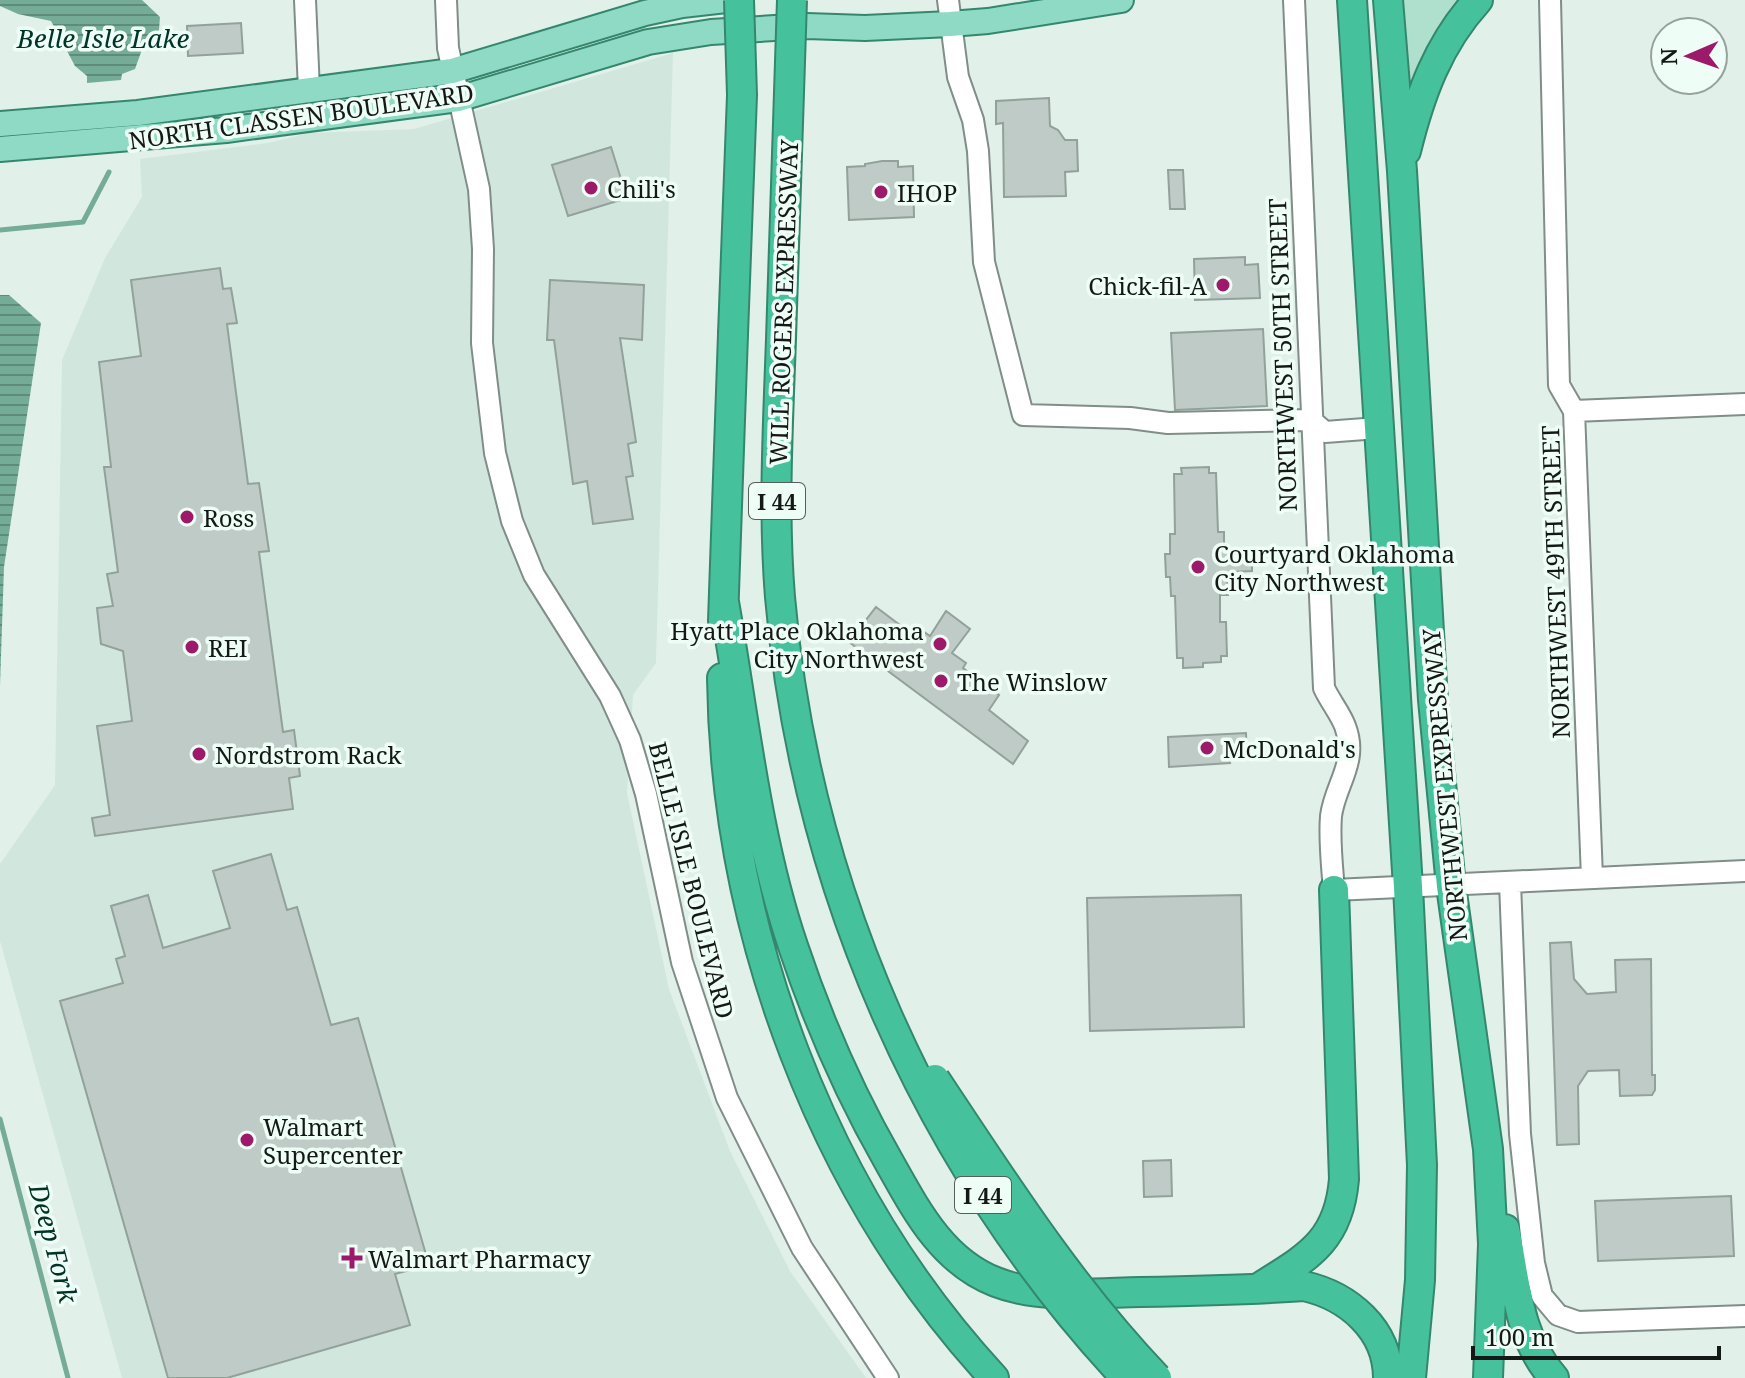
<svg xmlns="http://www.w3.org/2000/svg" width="1745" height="1378" viewBox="0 0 1745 1378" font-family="'Noto Serif',serif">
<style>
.built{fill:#d1e7de}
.green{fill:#afe0cd}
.water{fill:url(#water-rules)}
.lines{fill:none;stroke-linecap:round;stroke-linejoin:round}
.stream{stroke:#74ac97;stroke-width:5}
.building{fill:#becbc6;stroke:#93a19b;stroke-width:2}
.minor-casing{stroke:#808d88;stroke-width:24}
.major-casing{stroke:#34876d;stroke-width:28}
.highway-casing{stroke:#34876d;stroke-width:32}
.minor{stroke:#fff;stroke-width:20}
.major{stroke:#8fdac4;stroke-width:24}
.highway{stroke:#45c29c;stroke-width:28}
.highway-bridge-casing{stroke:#34876d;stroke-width:32;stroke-linecap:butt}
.highway-bridge{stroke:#45c29c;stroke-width:28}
.poi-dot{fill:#9d196a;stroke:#effdf7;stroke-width:3}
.labels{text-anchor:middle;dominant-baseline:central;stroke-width:7;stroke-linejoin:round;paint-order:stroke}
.shield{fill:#effdf7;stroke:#565d5a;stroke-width:2}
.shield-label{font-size:22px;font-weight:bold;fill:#141917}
.street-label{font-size:24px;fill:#141917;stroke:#effdf7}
.poi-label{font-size:24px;fill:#141917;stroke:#effdf7;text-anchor:start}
.water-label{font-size:26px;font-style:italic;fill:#003426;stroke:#effdf7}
</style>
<defs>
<pattern id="water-rules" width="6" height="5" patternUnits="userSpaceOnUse" patternTransform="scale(2)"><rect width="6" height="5" fill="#74ac97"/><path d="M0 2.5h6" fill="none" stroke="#5e8b7a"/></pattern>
</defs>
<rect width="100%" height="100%" fill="#e2f0ea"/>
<path class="built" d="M673,53L656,663L633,695L627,793L669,989L730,1151L790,1271L866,1378H122L0,941V864L55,785L62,360L105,258L142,197L140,159L268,143L309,133L414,129Z"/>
<path class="green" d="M1397,0H1465L1411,94L1404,92Z"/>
<path class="water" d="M0,0H142L160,17L159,30L144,44L135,69L122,74L121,80L87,83V76L75,66L51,21L18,14L0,6Z
M0,295H9L41,323L4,567L0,686Z"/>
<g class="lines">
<path class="stream" d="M0,230L83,222L109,172
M0,1119L68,1378"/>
</g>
<path class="building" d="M241,23L243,53L188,56L187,26Z
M1049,98L1050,126L1058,130L1065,140H1077L1078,171L1065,172L1066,196L1004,197L1003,123L996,124V101Z
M611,147L627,198L568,216L552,165Z
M882,161H898V167L913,166L914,217L849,220L847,167L865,166V164Z
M1168,170H1183L1185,209H1170Z
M1245,257V265L1258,264L1260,298L1195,300L1194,259Z
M220,268L223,289L231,288L237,323L227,324L248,484L259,483L269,551L259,552L283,732L294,730L300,776L289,778L293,809L95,836L92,818L110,815L97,726L132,721L123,651L101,644L97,608L113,606L107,574L118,572L104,467H111L99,362L141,356L131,280Z
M550,280L644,285L642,340L620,338L636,442L628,444L633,476L626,477L633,519L593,524L587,481L573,484L554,340H547Z
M1263,329L1267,406L1175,410L1171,333Z
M1209,467V473H1216L1218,532H1224V551L1252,550V571L1231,572L1232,576H1227L1228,595H1220V622H1226L1227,656H1221V662L1203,663V667L1183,668V658H1177L1175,596H1171L1170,577H1166L1165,554H1170V534H1175L1174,474H1182L1181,468Z
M876,607L912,634L917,627L930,636L946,611L970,629L952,653L966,663L963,668L999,695L989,710L1028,741L1013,764L849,642Z
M1246,733L1247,759L1229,760L1230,763L1169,767L1168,737Z
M271,854L287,910L297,907L331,1025L358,1018L429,1265L395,1274L410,1325L227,1378H168L60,1001L123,983L116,959L125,956L111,906L148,895L163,948L230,928L213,871Z
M1241,895L1244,1027L1090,1031L1087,898Z
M1571,942L1574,979L1587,994L1616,992L1615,960L1651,959L1652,1075H1655V1090L1652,1095L1620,1096L1619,1070L1588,1071L1578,1086L1579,1144L1557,1145L1550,943Z
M1171,1160L1172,1196L1144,1197L1143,1161Z
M1731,1196L1734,1256L1598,1261L1595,1201Z"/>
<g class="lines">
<defs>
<path id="minor" d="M305,0L309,90
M446,0L448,48L479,189L483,249L482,343L495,453L512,521L534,575L610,696L630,740L646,794L682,962L727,1098L802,1248L888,1378
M948,0L958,77L973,120L978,151L984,262L1023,415L1130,418L1168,423L1311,420L1325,432L1378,428
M1294,0L1324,688C1330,701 1340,713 1345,726C1359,762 1335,784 1331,816C1329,840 1332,866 1334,890L1745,871
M1550,0L1559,385L1574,411L1592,878
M1574,411L1745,404
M1510,883L1520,1134L1534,1263L1542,1296L1558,1315L1578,1322L1745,1316"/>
<path id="major" d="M0,124L138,113L452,71L645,13L682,5L726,0
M0,149L226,130L458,99L648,42L711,32L807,26L865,28L950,24L988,21L1121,0"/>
<path id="highway" d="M1352,0L1408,887L1422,1165L1420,1280L1411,1378
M1388,0L1402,171L1433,700L1451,886L1488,1149L1493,1244L1488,1378
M1406,151C1420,94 1438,44 1478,0
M724,602C744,715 756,837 793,946C818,1021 850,1094 889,1162C916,1210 942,1261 996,1282C1039,1299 1094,1293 1140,1292C1195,1291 1249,1290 1304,1286C1348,1296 1388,1329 1388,1378
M723,621L733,334
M722,678C725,931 822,1192 994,1378
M1505,1229C1516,1281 1517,1337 1554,1378
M1260,1287C1308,1257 1339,1241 1344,1179L1334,890"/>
</defs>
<use href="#minor" class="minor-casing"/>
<use href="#major" class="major-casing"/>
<use href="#highway" class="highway-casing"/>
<use href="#minor" class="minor"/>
<use href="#major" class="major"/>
<use href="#highway" class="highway"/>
<defs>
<path id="highway-bridge" d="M792,0C789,113 785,226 781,339C778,425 773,511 780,597C805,887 927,1165 1126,1378
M733,334L742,95L739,0
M935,1079C1004,1183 1071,1288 1157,1378"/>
</defs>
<use href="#highway-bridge" class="highway-bridge-casing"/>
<use href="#highway-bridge" class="highway-bridge"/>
</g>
<g class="poi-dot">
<circle cx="591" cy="188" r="8"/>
<circle cx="881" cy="192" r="8"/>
<circle cx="1223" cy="285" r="8"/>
<circle cx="187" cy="517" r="8"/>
<circle cx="1198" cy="567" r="8"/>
<circle cx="940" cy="644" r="8"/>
<circle cx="192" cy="647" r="8"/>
<circle cx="941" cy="681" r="8"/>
<circle cx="1207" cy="748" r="8"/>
<circle cx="199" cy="754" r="8"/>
<circle cx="247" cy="1140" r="8"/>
<path d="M348 1246h8v8h8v8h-8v8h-8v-8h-8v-8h8z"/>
</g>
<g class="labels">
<g class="shield">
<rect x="749" y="483" width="56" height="36" rx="6"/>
<rect x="955" y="1177" width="56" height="36" rx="6"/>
</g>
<g class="shield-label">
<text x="777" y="501">I 44</text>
<text x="983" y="1195">I 44</text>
</g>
<g class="street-label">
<text transform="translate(301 116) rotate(-8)">NORTH CLASSEN BOULEVARD</text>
<text transform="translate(783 302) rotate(-88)">WILL ROGERS EXPRESSWAY</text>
<text transform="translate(1282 355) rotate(-92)">NORTHWEST 50TH STREET</text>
<text transform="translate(1555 582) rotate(-92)">NORTHWEST 49TH STREET</text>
<text transform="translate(1444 785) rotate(-95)">NORTHWEST EXPRESSWAY</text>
<text transform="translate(692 880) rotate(76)">BELLE ISLE BOULEVARD</text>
</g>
<g class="poi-label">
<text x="607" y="188">Chili's</text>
<text x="897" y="192">IHOP</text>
<text x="1207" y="285" text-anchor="end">Chick-fil-A</text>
<text x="203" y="517">Ross</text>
<text x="1214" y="553">Courtyard Oklahoma<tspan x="1214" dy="28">City Northwest</tspan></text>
<text x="924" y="630" text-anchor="end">Hyatt Place Oklahoma<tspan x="924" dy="28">City Northwest</tspan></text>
<text x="208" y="647">REI</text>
<text x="957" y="681">The Winslow</text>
<text x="1223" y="748">McDonald's</text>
<text x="215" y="754">Nordstrom Rack</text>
<text x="263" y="1126">Walmart<tspan x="263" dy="28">Supercenter</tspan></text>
<text x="368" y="1258">Walmart Pharmacy</text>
</g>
<g class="water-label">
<text x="103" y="38">Belle Isle Lake</text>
<text transform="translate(54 1243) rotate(75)">Deep Fork</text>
</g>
</g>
<g transform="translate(1689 56) rotate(268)"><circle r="38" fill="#effdf7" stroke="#97a29d" stroke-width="2"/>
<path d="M0-6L14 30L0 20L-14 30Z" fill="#9d196a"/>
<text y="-12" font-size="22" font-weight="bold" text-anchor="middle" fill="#141917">N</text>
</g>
<path d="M1473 1346v12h246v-12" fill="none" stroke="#141917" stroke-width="4"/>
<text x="1485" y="1346" font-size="24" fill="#141917" stroke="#effdf7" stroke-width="6" paint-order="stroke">100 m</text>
</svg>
